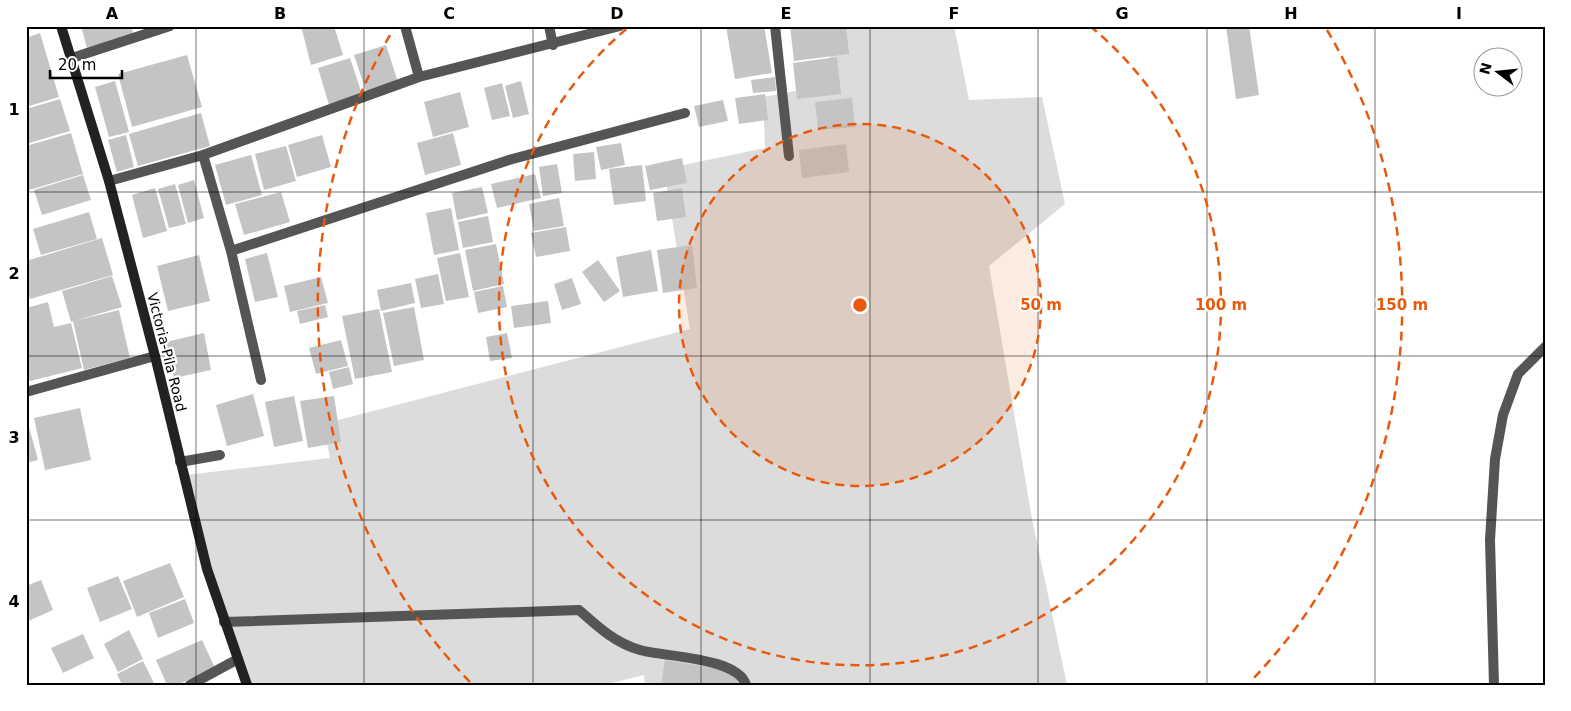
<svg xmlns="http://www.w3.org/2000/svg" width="1571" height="711" viewBox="0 0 1571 711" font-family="'DejaVu Sans',sans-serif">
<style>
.green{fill:#dcdcdc}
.building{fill:#c4c4c4}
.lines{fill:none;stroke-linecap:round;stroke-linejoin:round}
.lane{stroke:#555;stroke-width:10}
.street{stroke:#555;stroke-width:10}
.secondary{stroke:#222;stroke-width:10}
.grid{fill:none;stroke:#000;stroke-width:1;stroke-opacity:0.55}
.ring{fill:none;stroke:#e8590c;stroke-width:2.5;stroke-dasharray:9 6}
.labels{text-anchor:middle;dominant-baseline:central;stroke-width:4.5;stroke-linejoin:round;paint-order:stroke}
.street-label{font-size:14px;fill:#000;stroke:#fff}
.centre{fill:#e8590c;stroke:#fff;stroke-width:2.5}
.ring-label{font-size:15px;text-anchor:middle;font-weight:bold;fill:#e8590c;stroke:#fff;stroke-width:4.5;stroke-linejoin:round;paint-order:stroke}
.neatline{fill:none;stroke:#000;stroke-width:2}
.grid-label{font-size:16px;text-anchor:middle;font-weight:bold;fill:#000}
</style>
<rect width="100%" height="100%" fill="#fff"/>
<path class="green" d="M823,26H954L969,100L1042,97L1065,204L989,266L1032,519L1067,685H645L644,675L604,685H247L224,622L186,475L330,458L323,424L690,329L664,169L765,148L763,97L836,83Z"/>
<path class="building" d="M81,26H131L134,36L87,48Z
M301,26H334L343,55L311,65Z
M726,26H764L772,73L735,79Z
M790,26H846L849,54L794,61Z
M1226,26H1249L1259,95L1236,99Z
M40,33L59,97L26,107V38Z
M386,45L398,82L366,91L354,55Z
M187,55L202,107L132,127L118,74Z
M837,57L841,94L797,99L793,63Z
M350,58L362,94L329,105L318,68Z
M775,77L776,91L753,93L751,80Z
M115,81L129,132L109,137L95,87Z
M521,81L529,114L513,118L505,86Z
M502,83L510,116L492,120L484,88Z
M460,92L469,127L433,137L424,102Z
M765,94L768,120L739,124L735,98Z
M852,98L855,127L818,130L815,102Z
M60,99L70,131L26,144V109Z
M723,100L728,121L699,127L694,106Z
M201,113L210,146L138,166L129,134Z
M71,133L83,174L26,191V146Z
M453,133L461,165L425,175L417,143Z
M126,135L134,167L117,172L108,140Z
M322,135L331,167L297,177L288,145Z
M621,143L625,165L601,170L596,147Z
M846,144L849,172L802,178L799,150Z
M286,146L296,181L264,190L255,154Z
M594,152L596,179L575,181L573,154Z
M251,155L262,195L226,205L215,165Z
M682,158L687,183L650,190L645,166Z
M557,164L562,193L543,196L539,167Z
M642,165L646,201L614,205L609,169Z
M535,174L541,198L497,208L491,184Z
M83,175L91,200L42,215L34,190Z
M194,180L204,218L188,223L178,185Z
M175,184L186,224L169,228L158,189Z
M482,187L488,213L457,220L452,193Z
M155,188L167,231L143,238L132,195Z
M682,188L686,217L657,221L653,193Z
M281,192L290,222L244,235L235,204Z
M559,198L564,226L534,231L529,204Z
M451,208L459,250L434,255L426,213Z
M89,212L97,239L41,255L33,229Z
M488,216L493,242L463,248L458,222Z
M566,227L570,251L536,257L531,233Z
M102,238L113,275L30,299L26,286V261Z
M496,244L504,284L473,291L465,250Z
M692,245L697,288L663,293L657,250Z
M651,250L658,291L623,297L616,257Z
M267,253L278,297L255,302L245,259Z
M460,253L469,297L446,301L437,258Z
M199,255L210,301L168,311L157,266Z
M598,260L620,291L604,302L582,272Z
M438,274L444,304L421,308L415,279Z
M112,276L122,307L74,321L119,310L130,358L84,370L73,321L71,322L62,291Z
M321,277L328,303L290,312L284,286Z
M572,278L581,304L562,310L554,284Z
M411,283L415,303L381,311L377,290Z
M503,286L507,307L478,313L474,292Z
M548,301L551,323L514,328L511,306Z
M48,302L54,327L71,323L82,368L26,382V308Z
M325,305L328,317L300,324L297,311Z
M414,307L424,360L394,366L383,313Z
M379,309L392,372L355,379L342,316Z
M204,333L211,370L174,378L166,342Z
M507,333L512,358L490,361L486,337Z
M341,340L348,366L316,374L309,348Z
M349,367L353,384L333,389L329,372Z
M253,394L264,436L227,446L216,405Z
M294,396L303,441L274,447L265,402Z
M334,396L341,442L308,448L300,401Z
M80,408L91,460L45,470L34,418Z
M26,416L38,460L26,463Z
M170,563L184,597L137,617L123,581Z
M118,576L132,609L100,622L87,588Z
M41,580L53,610L26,622V586Z
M185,599L194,623L158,638L149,613Z
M129,630L143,659L118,672L104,644Z
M83,634L94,658L63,673L51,648Z
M202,640L215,668L177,685H167L156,660Z
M665,660L739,672L737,685H661Z
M143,661L155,685H122L117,674Z"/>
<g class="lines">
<path class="lane" d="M72,58L170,26
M180,462L220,455
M224,622L579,610C597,626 615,643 640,650C664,657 738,657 746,685"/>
<path class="street" d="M405,26L419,77
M549,26L553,45
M775,26L789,156
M203,155L231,251L261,380
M109,181L203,155L419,77L620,26
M231,251L509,160L685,113
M26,392L155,356
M190,685L238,659
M1494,685L1490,540L1495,459L1503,415L1518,374L1545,347"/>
<path class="secondary" d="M61,26L109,181L155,356L207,569L247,685"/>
</g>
<path class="grid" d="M196,26V685M364,26V685M533,26V685M701,26V685M870,26V685M1038,26V685M1207,26V685M1375,26V685M26,192H1545M26,356H1545M26,520H1545"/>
<circle cx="860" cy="305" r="181" fill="#e8590c" fill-opacity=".12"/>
<g class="ring">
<circle cx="860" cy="305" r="181"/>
<path d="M1090 26A361 361 0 1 1 630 26"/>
<path d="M470 682A542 542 0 0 1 393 30M1327 30A542 542 0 0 1 1250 682"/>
</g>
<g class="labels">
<g class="street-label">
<text transform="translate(167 352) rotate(76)">Victoria-Pila Road</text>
</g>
</g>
<circle cx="860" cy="305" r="8" class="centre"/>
<g class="ring-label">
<text x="1041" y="310">50 m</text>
<text x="1221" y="310">100 m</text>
<text x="1402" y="310">150 m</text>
</g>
<rect width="1571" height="711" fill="none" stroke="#ffffff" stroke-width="55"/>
<g transform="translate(1498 72) rotate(286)"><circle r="24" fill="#ffffff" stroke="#999999"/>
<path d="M0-4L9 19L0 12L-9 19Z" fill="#000000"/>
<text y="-8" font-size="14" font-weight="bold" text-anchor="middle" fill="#000000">N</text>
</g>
<path d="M50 70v8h72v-8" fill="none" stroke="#000000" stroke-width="2.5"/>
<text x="58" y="70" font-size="15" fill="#000000" stroke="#ffffff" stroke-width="4" paint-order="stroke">20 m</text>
<rect x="28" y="28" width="1516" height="656" class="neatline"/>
<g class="grid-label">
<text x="112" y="19">A</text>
<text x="280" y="19">B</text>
<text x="449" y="19">C</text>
<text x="617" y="19">D</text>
<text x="786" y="19">E</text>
<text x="954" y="19">F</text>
<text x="1122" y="19">G</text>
<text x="1291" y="19">H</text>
<text x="1459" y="19">I</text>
<text x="14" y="115">1</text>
<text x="14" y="279">2</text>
<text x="14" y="443">3</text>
<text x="14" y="607">4</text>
</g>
</svg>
